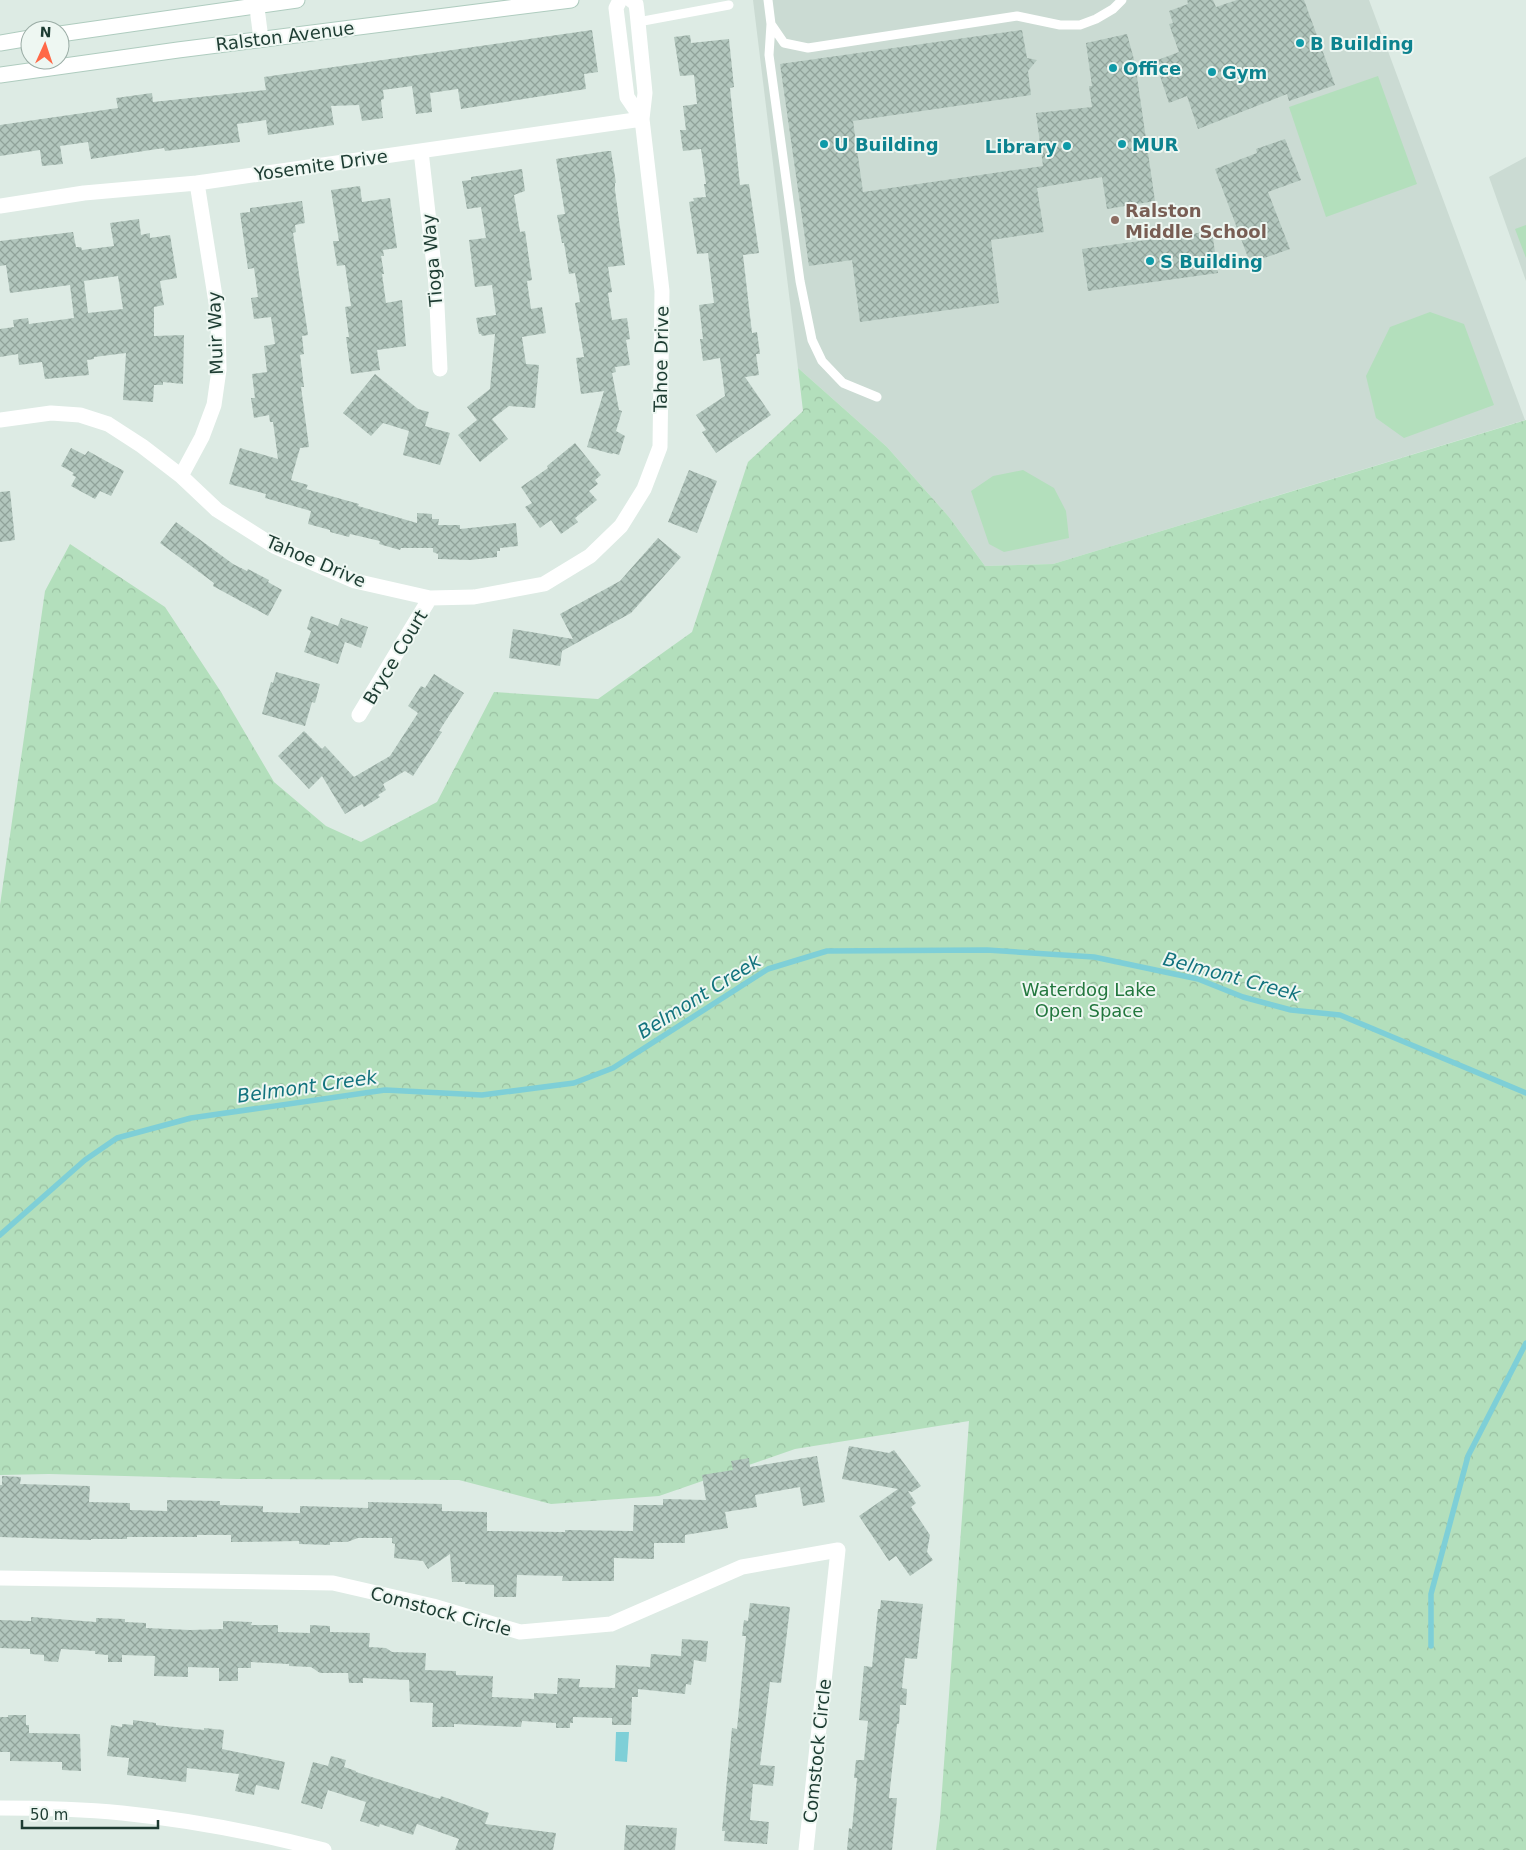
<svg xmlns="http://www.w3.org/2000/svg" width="1526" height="1850" viewBox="0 0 1526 1850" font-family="'DejaVu Sans',sans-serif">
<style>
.built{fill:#cbdbd3}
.park{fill:url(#park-crowns)}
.pitch{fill:#b3dfbc}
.water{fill:#7ecfd7}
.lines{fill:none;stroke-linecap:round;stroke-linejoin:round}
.stream{stroke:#7ecfd7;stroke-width:5.5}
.building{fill:url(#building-cross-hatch);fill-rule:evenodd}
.secondary-casing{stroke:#afccbf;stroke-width:17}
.service{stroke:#fff;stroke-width:9}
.minor{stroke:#fff;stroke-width:15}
.secondary{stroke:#fff;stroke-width:15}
.culture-dot{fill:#0f9aa8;stroke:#eef7f2;stroke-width:2}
.education-dot{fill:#8d6e63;stroke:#eef7f2;stroke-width:2}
.labels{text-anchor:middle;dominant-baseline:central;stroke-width:4;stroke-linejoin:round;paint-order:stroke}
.street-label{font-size:18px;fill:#1d3c32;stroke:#eef7f2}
.culture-label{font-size:18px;font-weight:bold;fill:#0d838f;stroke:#eef7f2;text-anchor:start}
.education-label{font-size:18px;font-weight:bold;fill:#785e54;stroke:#eef7f2;text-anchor:start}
.park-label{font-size:18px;fill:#23773e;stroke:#eef7f2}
.water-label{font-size:19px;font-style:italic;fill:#12737e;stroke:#eef7f2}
</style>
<defs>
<pattern id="park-crowns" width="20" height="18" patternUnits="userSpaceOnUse" patternTransform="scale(1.25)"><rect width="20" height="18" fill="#b3dfbc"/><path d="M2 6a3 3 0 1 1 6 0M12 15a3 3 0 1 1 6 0" fill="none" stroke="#9ac0a2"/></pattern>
<pattern id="building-cross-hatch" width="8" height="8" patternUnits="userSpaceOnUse" patternTransform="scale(1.25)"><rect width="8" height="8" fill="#b2c6bd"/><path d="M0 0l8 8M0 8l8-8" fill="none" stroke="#90a29a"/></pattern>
</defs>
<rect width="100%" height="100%" fill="#ddebe4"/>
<path class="built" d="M753,0H1369L1525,420L1053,564L985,566L949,517L887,447L798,368Z
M1526,157V281L1489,177Z"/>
<path class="park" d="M798,368L887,447L949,517L985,566L1053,564L1526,420V1850H936L940,1818L969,1421L795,1449L659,1496L551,1504L459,1480L237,1479L49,1474L0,1475V905L45,591L70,544L165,607L221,692L274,782L326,826L361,842L437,802L494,692L598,699L692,632L748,462L803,411Z"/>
<path class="pitch" d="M1378,76L1417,184L1326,217L1289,107Z
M1526,225V258L1515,229Z
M1430,312L1464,324L1494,405L1404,438L1376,418L1366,376L1390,327Z
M1023,470L1054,488L1066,511L1069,538L1004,552L989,544L971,491L993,476Z"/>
<path class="water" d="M616,1732H629L627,1762L615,1761Z"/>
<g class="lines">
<path class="stream" d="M0,1235L85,1160L117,1138L191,1118L385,1090L482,1095L574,1083L613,1068L768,969L827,951L987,950L1094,957L1198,979L1243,997L1291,1010L1340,1015L1526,1093
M1431,1646V1594L1468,1456L1526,1343"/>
</g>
<path class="building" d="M1187,0H1213L1216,7L1237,0H1304L1335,85L1289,101L1287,94L1198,129L1187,96L1169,103L1155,61L1179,52L1169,24L1173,23L1169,11L1188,4Z
M592,30L598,72L584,74L586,89L461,109L458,89L430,93L432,112L416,114L412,86L383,90L384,99L381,100L383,118L362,121L359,105L331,106L334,125L268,135L266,120L237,124L240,142L165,151L164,148L91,159L88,142L60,146L63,164L42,166L40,150L0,156V125L118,108L116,98L152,93L153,102L266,90L264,77Z
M1022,30L1027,58L1037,60L1028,71L1031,95L853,121L863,192L1043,166L1036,113L1092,107L1089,86H1092L1086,43L1127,34L1135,63L1155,201L1107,209L1102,177L1037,188L1044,232L991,240L999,303L860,322L852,260L809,266L780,64Z
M690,35L691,43L729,39L734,87L730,88L740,185L749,184L759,253L743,255L752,333L757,332L760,354H756L759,375L745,377L771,415L716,453L702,432L706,430L696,415L725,396L720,358L703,361L700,339H703L699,305L714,303L708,253L697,254L689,202L694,201L693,198L706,197L704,184H706L701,149L683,151L680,130H686L683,106L697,104L694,75L680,76L674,37Z
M1285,139L1301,180L1268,192L1290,249L1250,263L1215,169L1257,153L1256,149Z
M607,151H611L616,183H615V190L625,265L608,267L612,292L608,293L612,320L627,318L630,339L626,340L630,365L615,367L616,372L612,373L619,410L622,411L616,431L625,436L619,455L613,453L612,454L587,447L604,391L581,394L576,358L584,357L575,303L580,302L575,273L569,274L564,243H562L557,215L565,214L556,159Z
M522,169L525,191L514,195L520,232L525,231L532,280L527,281L531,309L542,307L546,333L522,337L526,364L539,365L535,408L509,406L492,419L508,439L480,462L458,435L477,420L467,407L490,389L495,334L482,336L481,334H479L476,318L496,315L492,285L475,287L469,240L486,238L481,207L467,209L462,181L471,180V177Z
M360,186L362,202L390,198L397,248L383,250L384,256H381L384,274H382L386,303L402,300L406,346L377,350L380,370L351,374L346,337H349L345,307L351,306L345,265L337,266L333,241H339L331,190Z
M302,201L305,223L295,225L296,232L293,233L308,335L302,336L304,354L300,355L304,387H301L309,447L300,448L291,480L308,485L306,489L359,504L358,506L417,523V513L432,514V519H439L438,525H460V529L516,523L518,546L500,548V551H497V557L470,560L438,559V554L433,552V548H401L400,550L379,544L380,541L350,534L349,537L330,532V530L308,524L311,511L265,498L266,494L229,484L240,448L278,459L273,422H270L269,415L254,418L251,398H255L252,374L267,372L264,346L275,344L271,317L254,319L251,298L258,297L254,268L248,269L240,213L250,212V208Z
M139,219L141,235L150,233V238L170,235L177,278L160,281L164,305L154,307V336L184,335L183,384L163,382V385H154L153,402L123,400L126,353L94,357V359L87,360L89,375L45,379L42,362L19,365L18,354L0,357V329L14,327L13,320L28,318L29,324L74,318L70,285L10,293L6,265L0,266V241L73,232L76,247H81L82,250L114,246L110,223ZM118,276L123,309L88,313L84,281Z
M1212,231L1218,273L1088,291L1082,249Z
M375,374L418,409L429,412L425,426L450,433L440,465L403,455L409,431L383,423L371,436L343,413Z
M575,443L601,475L595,480L598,484L589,491L597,500L575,518L578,522L561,534L551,520L540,528L525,507L532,503L521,487L548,468L547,466Z
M71,448L85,455L88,451L124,471L111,496L100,491L95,499L71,486L76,477L72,475L74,473L61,466Z
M689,470L717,481L697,533L668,522Z
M10,491L15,540L0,542V492Z
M176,522L233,564L247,571L248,569L269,580L268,582L282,590L268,616L213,586L214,583L160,543Z
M658,538L681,557L631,613L562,651L560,666L509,658L513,629L573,639L560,614L620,581Z
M311,616L338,626L341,618L368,627L361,648L345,642L338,664L304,652L311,631L307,629Z
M276,672L320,684L315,703L312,702L305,726L262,714L271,682L273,683Z
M434,674L464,693L439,731L442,732L413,776L405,771L383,784L386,790L378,795L380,797L364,807L362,804L345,814L322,776L309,789L278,756L304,731L322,749L325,746L354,777L390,756L418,713L408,706L421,686L425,688Z
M849,1446L889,1453L894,1450L921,1486L912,1492L908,1491L916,1503L911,1507L930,1535L927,1552L933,1560L910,1576L896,1556L889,1561L859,1516L898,1489L842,1479Z
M817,1456L825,1502L803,1506L800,1487L755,1495L757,1507L725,1512L728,1528L685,1535V1543H654V1559L614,1558V1581H562L563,1576L517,1575L516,1597H494V1585L465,1584V1582H452L450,1554L428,1569L423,1561L394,1558L395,1544L392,1543V1538H358L347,1542H330V1545L299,1544V1541L231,1542V1535H197V1537H127V1539H91V1540L0,1537V1485H2V1476L21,1477L20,1484L90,1486L89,1502L130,1503V1510L167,1511V1500L220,1501V1505L263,1506V1512L300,1513V1506L368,1508V1502L442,1504V1511L487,1512V1531L565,1532V1530L633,1531L634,1505H663V1499L706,1500L702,1475L733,1470L731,1461L749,1458L750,1467Z
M881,1600L923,1604L917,1659L905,1658L902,1688L907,1689L906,1705H900L899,1724H897L889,1798H897L892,1850H847L849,1828L852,1829L857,1778H854L856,1760H864L868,1721L859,1720L864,1666L872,1667L878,1609H880Z
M750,1603L790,1607L781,1683L770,1682L760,1765L775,1766L773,1786L753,1784L750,1820L769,1822L767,1844L724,1841L725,1831H722L732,1728L737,1729L746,1636H742L744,1620L748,1621Z
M31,1617L96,1622V1618L125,1619V1622L146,1623V1628L190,1630L223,1629V1621L252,1622L251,1625H278V1632L310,1633V1625L330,1626V1632L370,1633L369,1647L386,1648L392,1652L426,1653L425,1670L456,1671V1675L493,1676L492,1697L534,1699V1693L557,1694L558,1678L580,1679L579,1687L615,1688L616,1665L650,1667L651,1654L681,1656L682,1639L708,1641L706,1662L694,1660L691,1685L686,1684L685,1694L638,1689V1697H632L631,1725H612V1718L573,1717V1723H570V1728H556V1723L522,1721L521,1727L454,1724V1727H432L433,1703L410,1702L409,1680L363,1678V1683H349L348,1673H320L311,1667L289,1666V1664L251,1662V1668H238V1681H219V1668L188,1667V1677L154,1676L155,1656L122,1655V1662H108V1655L95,1654V1651L61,1649L58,1662L44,1661V1655L30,1654V1649L0,1648V1620L31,1621Z
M8,1715H26V1725H29V1733L80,1734L81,1771L62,1770V1762L10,1761V1752H0V1717H8Z
M133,1720L156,1723V1725L204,1730V1728L224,1730L222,1749L285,1762L279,1790L256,1785L254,1795L235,1791L239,1774L187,1768L186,1782L127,1775L129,1758L107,1756L111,1725L122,1727V1724L133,1725Z
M331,1756L346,1760L344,1767L356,1771V1772L440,1799L441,1796L489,1813L485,1824L556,1833L553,1850H455L459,1839L417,1824L413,1835L380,1824L379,1827L360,1821L366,1802L328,1790L322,1809L301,1803L313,1762L328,1766Z
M626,1825L677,1828L675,1850H624Z"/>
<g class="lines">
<defs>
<path id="secondary" d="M60,34L297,0
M0,43L30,38
M0,75L178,50L571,0"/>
</defs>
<use href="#secondary" class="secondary-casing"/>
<path class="service" d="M768,0L771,24L784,43L808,48L1017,16L1060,25H1080L1096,19L1113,9L1122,0
M638,22L729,5
M771,24L769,55L800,281L812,340L822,361L843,383L877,397"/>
<path class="minor" d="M256,0L261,39
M620,0L616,8L627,97L642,119
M421,151L436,284L440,369
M0,206L84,193L197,183L642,119
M0,420L51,413L80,415L108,424L142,446L181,476L217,510L274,546L355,581L430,598L474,597L544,584L590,556L621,526L644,489L660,447L662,291L642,119L645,93L637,12L636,4L631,0
M181,476L202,437L214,405L219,370L218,315L197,183
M359,715L430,598
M0,1578L333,1583L433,1606L520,1632L611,1624L742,1567L838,1550L806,1850
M0,1808C41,1808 81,1809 122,1813C190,1820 258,1833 324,1850"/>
<use href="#secondary" class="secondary"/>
</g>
<g class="culture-dot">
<circle cx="1300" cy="43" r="5"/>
<circle cx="1113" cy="68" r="5"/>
<circle cx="1212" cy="72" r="5"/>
<circle cx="824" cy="144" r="5"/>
<circle cx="1122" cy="144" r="5"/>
<circle cx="1067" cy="146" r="5"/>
<circle cx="1150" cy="261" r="5"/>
</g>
<circle class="education-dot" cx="1115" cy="220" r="5"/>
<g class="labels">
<g class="street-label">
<text transform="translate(285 36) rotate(-7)">Ralston Avenue</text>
<text transform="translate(321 165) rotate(-8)">Yosemite Drive</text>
<text transform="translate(432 260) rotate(-95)">Tioga Way</text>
<text transform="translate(215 333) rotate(-92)">Muir Way</text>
<text transform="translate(661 359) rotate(-89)">Tahoe Drive</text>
<text transform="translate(316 561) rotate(23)">Tahoe Drive</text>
<text transform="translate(395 657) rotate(-59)">Bryce Court</text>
<text transform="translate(441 1611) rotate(15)">Comstock Circle</text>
<text transform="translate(817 1751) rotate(-84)">Comstock Circle</text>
</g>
<g class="culture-label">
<text x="1310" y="43">B Building</text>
<text x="1123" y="68">Office</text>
<text x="1222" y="72">Gym</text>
<text x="834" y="144">U Building</text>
<text x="1132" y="144">MUR</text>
<text x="1057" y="146" text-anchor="end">Library</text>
<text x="1160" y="261">S Building</text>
</g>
<g class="education-label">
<text x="1125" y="210">Ralston<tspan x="1125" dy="21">Middle School</tspan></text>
</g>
<g class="park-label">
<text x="1089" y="989">Waterdog Lake<tspan x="1089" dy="21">Open Space</tspan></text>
</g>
<g class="water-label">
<text transform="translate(1232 976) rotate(15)">Belmont Creek</text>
<text transform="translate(699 996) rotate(-32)">Belmont Creek</text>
<text transform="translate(307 1086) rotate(-8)">Belmont Creek</text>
</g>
</g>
<g transform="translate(45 45) rotate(3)"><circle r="24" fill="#eef7f2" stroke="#9aaca5"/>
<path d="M0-4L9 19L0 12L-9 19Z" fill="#ff6847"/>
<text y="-8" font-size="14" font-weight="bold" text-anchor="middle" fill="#1d3c32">N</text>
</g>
<path d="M22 1820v8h136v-8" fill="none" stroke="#1d3c32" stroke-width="2.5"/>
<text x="30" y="1820" font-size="15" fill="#1d3c32" stroke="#eef7f2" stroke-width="4" paint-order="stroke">50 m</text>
</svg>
